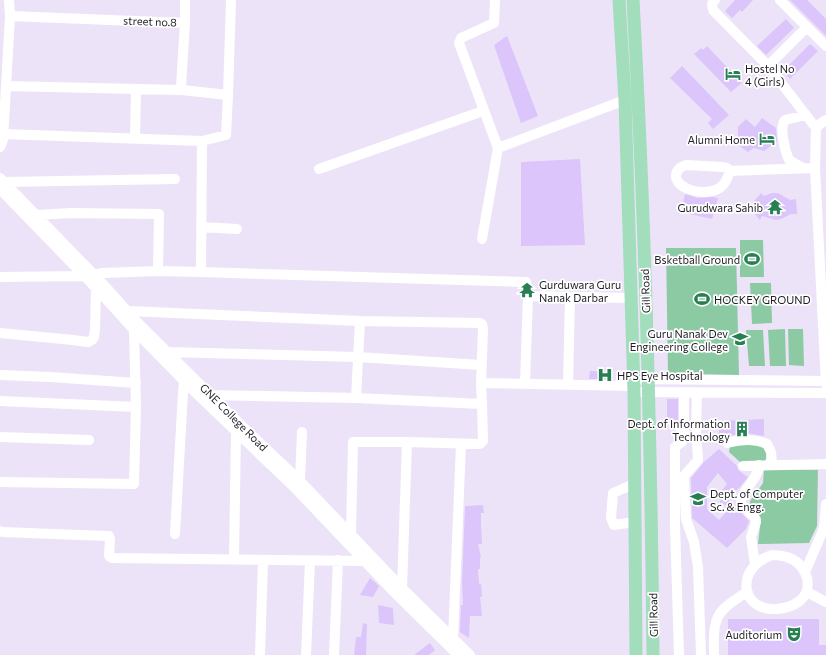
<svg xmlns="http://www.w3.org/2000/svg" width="826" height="655" viewBox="0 0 826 655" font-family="Commissioner,sans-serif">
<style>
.green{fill:#8ccaa4}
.building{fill:#dbc5fb;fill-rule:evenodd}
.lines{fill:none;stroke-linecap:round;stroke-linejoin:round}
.minor{stroke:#fff;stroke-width:10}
.major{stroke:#a2ddbc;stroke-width:13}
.labels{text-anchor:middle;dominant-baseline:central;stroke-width:3.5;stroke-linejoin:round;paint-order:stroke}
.street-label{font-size:11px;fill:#1f1c23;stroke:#fff}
.poi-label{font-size:11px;fill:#1f1c23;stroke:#fff;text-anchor:end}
</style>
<rect width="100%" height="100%" fill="#ece3f9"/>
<path class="green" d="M740,240H763L764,277H740Z
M666,248H736L739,375L668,374Z
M750,283H771L772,323L752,324Z
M785,329L786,366H770L768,330Z
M788,329H803L804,366L789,365Z
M746,330H763L765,366H749Z
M737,444L765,446L767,455L765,461L740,462L729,452L730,446Z
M764,469L818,470L817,526L809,543L758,544L761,518L750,506V501L763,483Z"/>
<path class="building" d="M735,0H753L742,12L740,10L732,18L725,11Z
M790,0H807L826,19V36Z
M786,19L794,28L766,55L757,46Z
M507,36L538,116L521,123L494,45Z
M810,44L818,51L790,79L783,71Z
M707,46L742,83L731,92L694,54L701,48L703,50Z
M682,66L729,115L713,129L708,123L712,119L670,78Z
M762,118L776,128L777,141L767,149L764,151L754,148L748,152L738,145V127L746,119L755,127Z
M580,159L585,245L521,246V162Z
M761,193L764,196L772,193H778L790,200L796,199L797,214H791L781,219L776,220L762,216L760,220L754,213L753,205L754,201Z
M685,194L698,198L713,197L718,198L712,219L681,212Z
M590,371L612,372V379H589Z
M667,399H678V420H667Z
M764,419V436L747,433L719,437V421Z
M719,449L737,466L738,470L748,477L740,487L727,498L749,521L746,529L727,548L692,518L691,478L704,462ZM718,473L727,484L721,492L720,491V504L722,502L729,509L719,520L707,509V487Z
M483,505L484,513H481V524L482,544H478L481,557H480V569H478L479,584H481L482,597H480L482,616H470L469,638L460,632L461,605H463L462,583L465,506Z
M370,578L379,586L373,597L360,595Z
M378,605L393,608L394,625L379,623Z
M728,619H819V645H826V655H728Z
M363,623L367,624L366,655H354L356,637H361Z
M430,643L435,650L429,655H414Z"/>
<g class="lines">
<path class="minor" d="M495,0L494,23L461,38L459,43L498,148L625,100
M715,0L712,4L713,10L768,66L816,128
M780,0L826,46
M10,16L185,23L181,87L182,90L228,95L226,135L202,141L201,272L526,282L528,296H530L631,298
M185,23V0
M768,66L807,27
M6,86L182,90
M228,95L231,0
M826,120L820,124L816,128L815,168L826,384
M3,134L202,141
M135,138L136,89
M0,147L3,140L10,16L9,0
M319,169L483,111
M805,169L789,160C785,151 779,128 785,120L806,115
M730,171C728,176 727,181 723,185C708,201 666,187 678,170C680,167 682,166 686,165L723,167L727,168L730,171L815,168
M0,178L102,283L139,324L242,426L300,481L402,588L470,655
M4,182L175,179
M0,189L96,288L134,330L199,396L296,489L396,594L458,655
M36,215L71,213L159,214L158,271
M201,227L237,229
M482,239L498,148
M0,277L85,276L103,273L158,271L201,272
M125,314L128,311L360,321L480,323L482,324L483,329L481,383L634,386
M0,333L73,340L88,342L92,340L94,337L95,330L96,288
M168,352L358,357L481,365
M0,375L50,377L136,383
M633,379L826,381
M525,384L528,296
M568,385L570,297
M642,392L826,393
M697,393L696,430L698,460L684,476L686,519L694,542L698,567L701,655
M212,395L356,398L482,404L481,383
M356,398L360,321
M0,401L136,407
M0,437L89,440
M727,443C741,439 754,438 767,444L771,452L772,465
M743,466L826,464
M300,481L302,432
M0,482L134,484L136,407L134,330
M634,484L613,493L611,518L614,525L634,522
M0,531L2,532L107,536H109L110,539L109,556L112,558L367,561
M175,534L183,392L184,381L186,378
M351,534L353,442H407L480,444L483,441L482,404
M772,555C789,555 802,561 807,578C808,583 808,589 806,593C802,601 793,606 784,608C740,617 733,568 772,555Z
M234,558L236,431
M755,564L751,537L756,522L755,518L741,504C741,489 758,481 759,465
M805,572L824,528L826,504
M402,588L407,442
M807,592L826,602
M453,639L461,444
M260,655L263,560
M306,655L310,561
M334,655L338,560
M679,655L675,525V447L682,442L681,432L684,431V393
M714,655C713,617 715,612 747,592"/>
<path class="major" d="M619,0L625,100L634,392L636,655
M633,0C645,218 651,437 653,655"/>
</g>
<defs>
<symbol id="hotel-bare" viewBox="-9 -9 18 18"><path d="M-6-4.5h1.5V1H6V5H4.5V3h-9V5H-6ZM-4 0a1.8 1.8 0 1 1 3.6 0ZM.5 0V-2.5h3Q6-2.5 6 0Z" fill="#277f53" stroke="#fff" stroke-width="2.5" paint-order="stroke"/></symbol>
<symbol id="temple-bare" viewBox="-9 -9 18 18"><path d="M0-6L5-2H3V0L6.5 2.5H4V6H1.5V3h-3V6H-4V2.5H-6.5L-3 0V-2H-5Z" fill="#277f53" stroke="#fff" stroke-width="2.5" paint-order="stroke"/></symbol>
<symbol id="stadium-bare" viewBox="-9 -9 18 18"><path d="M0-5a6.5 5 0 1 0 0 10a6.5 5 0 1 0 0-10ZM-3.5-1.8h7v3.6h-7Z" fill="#277f53" stroke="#fff" stroke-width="2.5" paint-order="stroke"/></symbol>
<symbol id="university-bare" viewBox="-9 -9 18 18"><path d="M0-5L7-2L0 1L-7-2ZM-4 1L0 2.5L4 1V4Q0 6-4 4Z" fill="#277f53" stroke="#fff" stroke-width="2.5" paint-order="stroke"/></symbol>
<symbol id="hospital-bare" viewBox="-9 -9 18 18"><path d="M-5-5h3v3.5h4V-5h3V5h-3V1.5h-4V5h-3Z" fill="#277f53" stroke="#fff" stroke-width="2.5" paint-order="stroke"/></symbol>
<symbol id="building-bare" viewBox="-9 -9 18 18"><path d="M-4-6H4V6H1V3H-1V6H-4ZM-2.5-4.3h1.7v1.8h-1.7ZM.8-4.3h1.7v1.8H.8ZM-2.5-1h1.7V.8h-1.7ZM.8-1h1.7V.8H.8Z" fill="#277f53" stroke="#fff" stroke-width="2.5" paint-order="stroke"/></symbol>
<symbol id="theatre-bare" viewBox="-9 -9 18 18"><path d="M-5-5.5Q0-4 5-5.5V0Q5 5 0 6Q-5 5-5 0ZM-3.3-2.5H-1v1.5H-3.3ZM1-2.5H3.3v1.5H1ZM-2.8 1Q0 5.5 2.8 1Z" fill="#277f53" stroke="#fff" stroke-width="2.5" paint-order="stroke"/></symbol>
</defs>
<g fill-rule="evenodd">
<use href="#hotel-bare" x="722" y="63" width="22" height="22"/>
<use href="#hotel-bare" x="756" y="128" width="22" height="22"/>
<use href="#temple-bare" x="764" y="196" width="22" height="22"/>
<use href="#stadium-bare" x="741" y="248" width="22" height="22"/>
<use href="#temple-bare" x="516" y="279" width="22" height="22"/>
<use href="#stadium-bare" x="691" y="288" width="22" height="22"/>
<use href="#university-bare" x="729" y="328" width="22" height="22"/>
<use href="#hospital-bare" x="594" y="364" width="22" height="22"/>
<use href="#building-bare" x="731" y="418" width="22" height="22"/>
<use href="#university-bare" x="687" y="488" width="22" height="22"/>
<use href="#theatre-bare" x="783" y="623" width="22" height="22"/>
</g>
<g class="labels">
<g class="street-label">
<text transform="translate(150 21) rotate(2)">street no.8</text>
<text transform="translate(645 291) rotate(-92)">Gill Road</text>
<text transform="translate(234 417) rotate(45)">GNE College Road</text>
<text transform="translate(653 615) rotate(-91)">Gill Road</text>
</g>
<g class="poi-label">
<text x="745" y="68" text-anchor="start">Hostel No<tspan x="745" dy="13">4 (Girls)</tspan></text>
<text x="755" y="139">Alumni Home</text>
<text x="763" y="207">Gurudwara Sahib</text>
<text x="740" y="259">Bsketball Ground</text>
<text x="539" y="284" text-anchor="start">Gurduwara Guru<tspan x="539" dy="13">Nanak Darbar</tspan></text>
<text x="714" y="299" text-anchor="start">HOCKEY GROUND</text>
<text x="728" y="333">Guru Nanak Dev<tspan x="728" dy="13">Engineering College</tspan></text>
<text x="617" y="375" text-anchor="start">HPS Eye Hospital</text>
<text x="730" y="423">Dept. of Information<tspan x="730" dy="13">Technology</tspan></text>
<text x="710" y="493" text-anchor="start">Dept. of Computer<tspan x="710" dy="13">Sc. &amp; Engg.</tspan></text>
<text x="782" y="634">Auditorium</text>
</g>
</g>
</svg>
